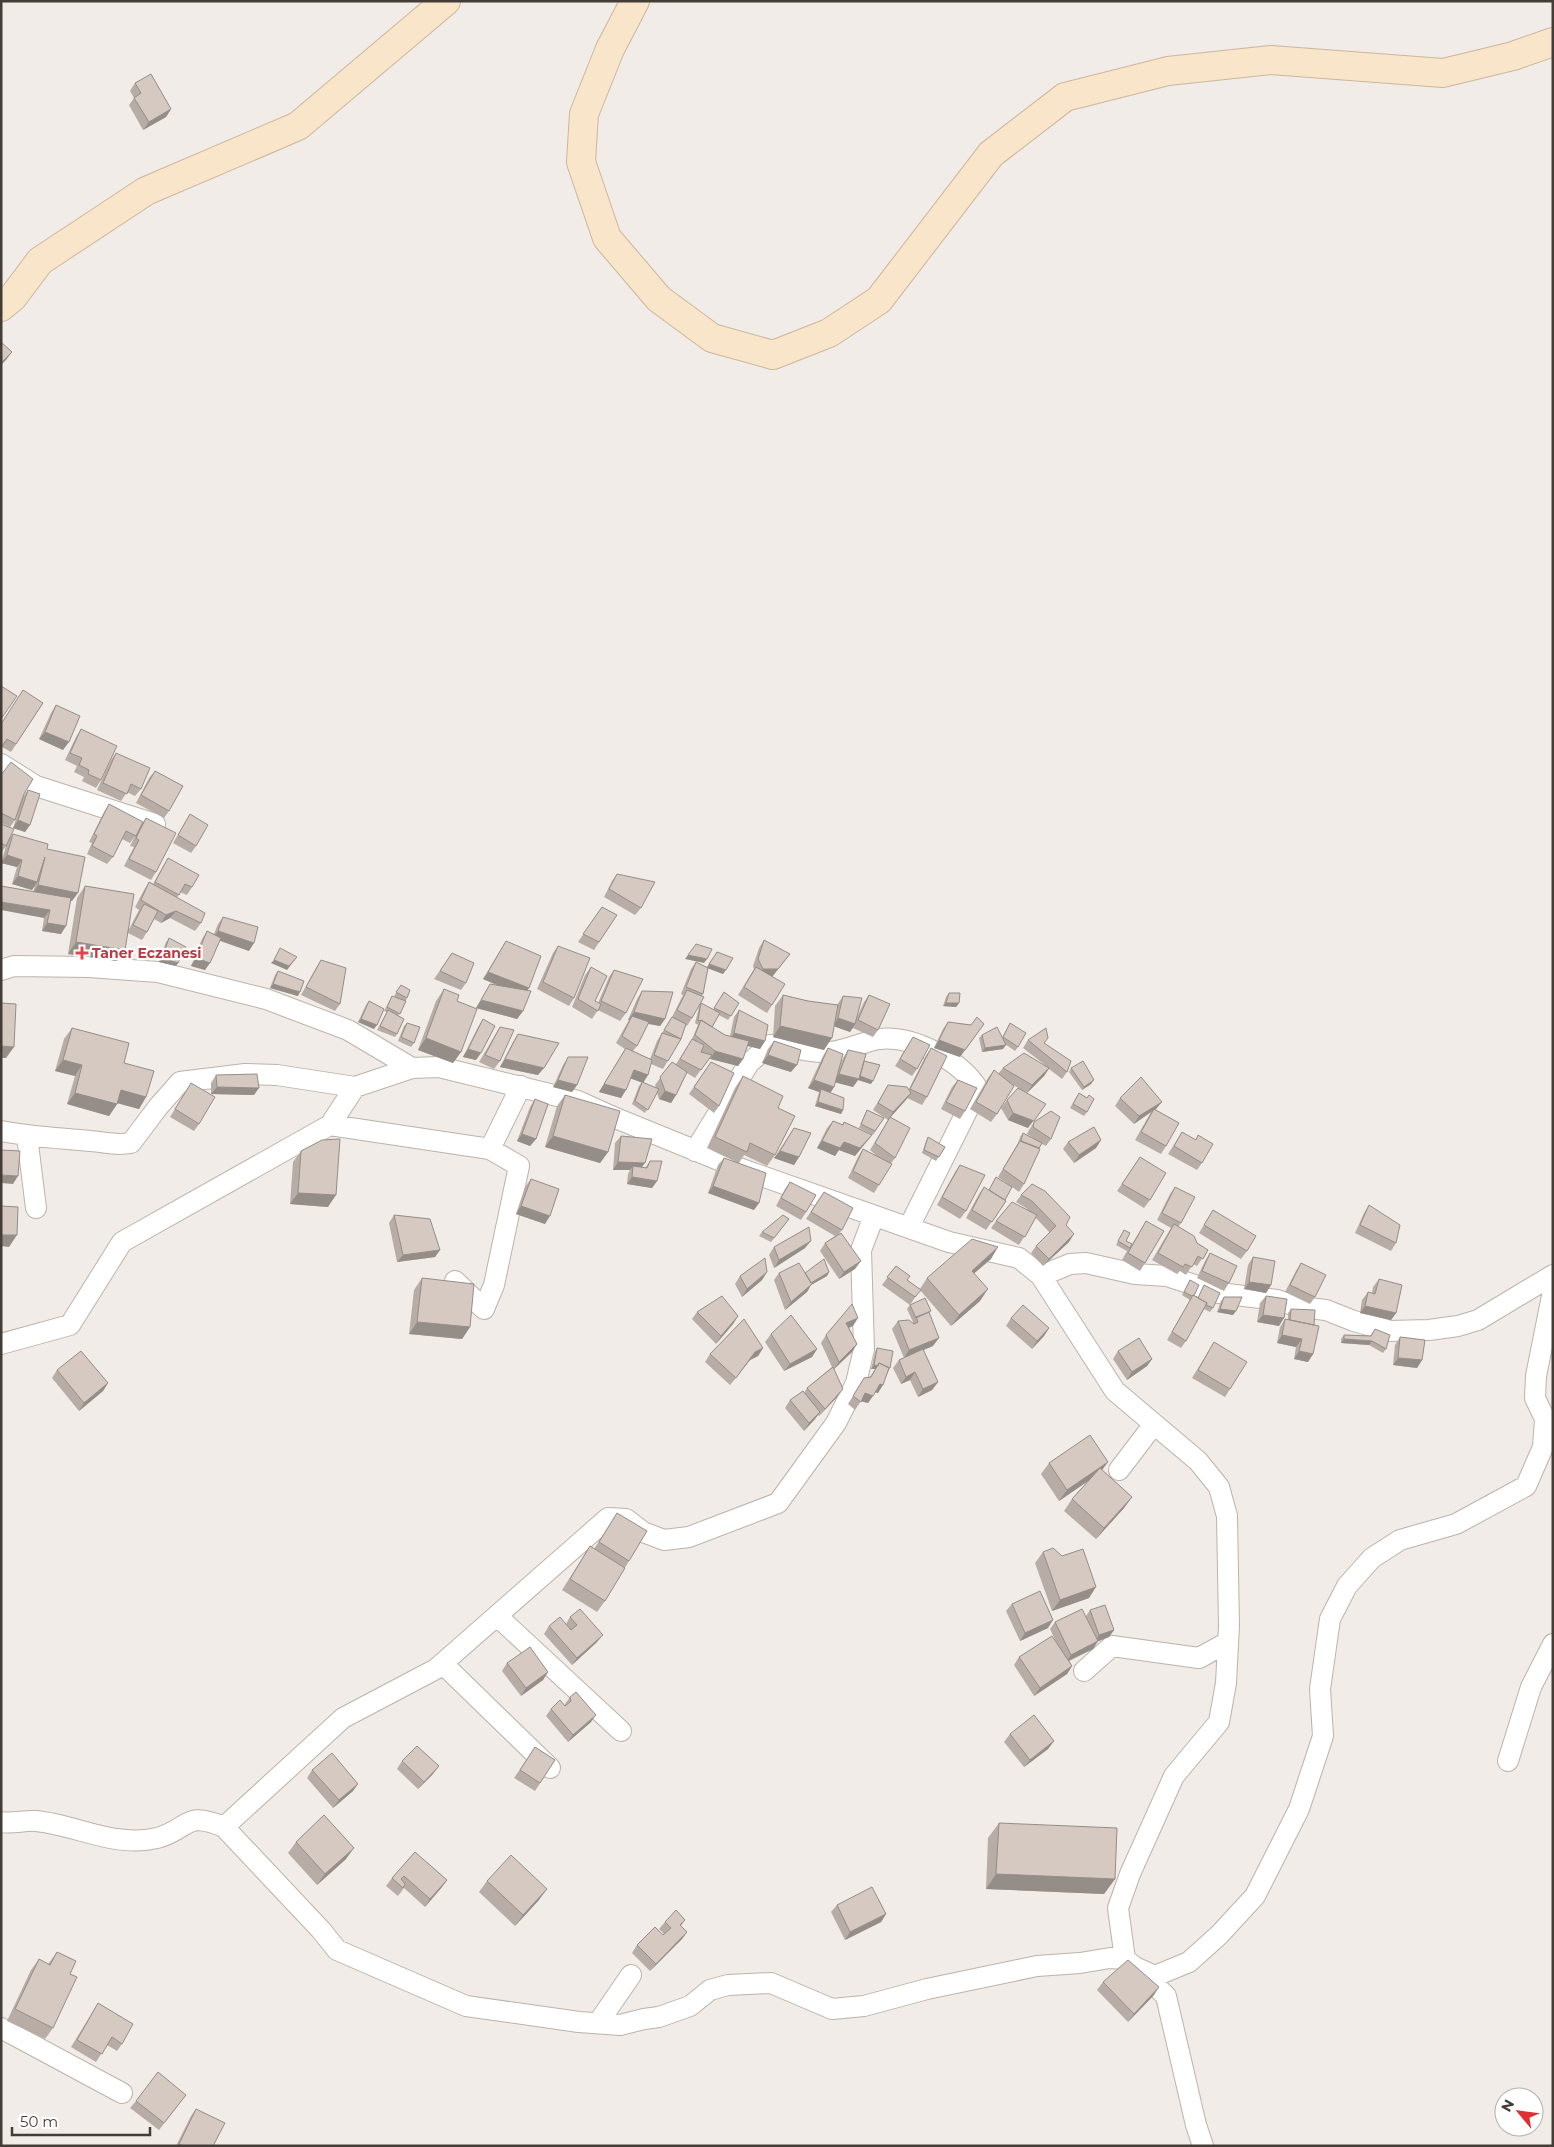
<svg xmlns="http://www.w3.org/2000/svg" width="1554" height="2147" viewBox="0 0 1554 2147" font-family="Montserrat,sans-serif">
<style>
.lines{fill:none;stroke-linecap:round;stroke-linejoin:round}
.street-casing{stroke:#bcb3ab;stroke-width:22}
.secondary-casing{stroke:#ccb79c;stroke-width:30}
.street{stroke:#fff;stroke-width:20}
.secondary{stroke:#f8e5ca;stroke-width:28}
.wall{fill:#b7ada6}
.shaded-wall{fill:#958d87}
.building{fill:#d5c9c1;stroke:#958d87}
.health-dot{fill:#e0444e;stroke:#fff;stroke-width:2}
.labels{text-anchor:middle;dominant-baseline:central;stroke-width:4.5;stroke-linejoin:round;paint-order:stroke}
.health-label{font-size:14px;font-weight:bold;fill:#be3a42;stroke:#fff;text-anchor:start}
</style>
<rect width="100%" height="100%" fill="#f1ece7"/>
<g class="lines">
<defs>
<path id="street" d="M1,764L36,786L155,824
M1,970L14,966L89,967L158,972L266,999L348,1030L412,1068
M330,1125L355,1087
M1,1131C31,1137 60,1138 90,1141C107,1142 113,1146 131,1143L158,1107L180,1082L245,1074L277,1075L355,1087L412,1068L439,1067L578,1101L618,1119L736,1167L949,1242L1019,1258L1041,1276L1115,1391L1198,1461L1219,1487L1227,1516L1229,1626L1226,1683L1219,1722L1174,1776L1130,1874L1118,1908L1125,1959
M27,1136L36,1208
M695,1151L749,1063L770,1045C790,1045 811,1054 831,1052C847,1050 863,1042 879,1039C913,1035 960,1060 978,1089L909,1227
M1041,1276L1070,1264L1086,1263L1135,1274L1167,1276L1219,1293L1277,1300L1299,1307L1326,1310L1354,1321L1390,1331L1429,1330L1458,1326L1478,1320L1553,1275
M455,1281L484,1309L494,1285L519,1166L490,1149
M1,1344L70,1325L122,1242L330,1125L490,1149L521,1086
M1119,1470L1154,1424
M497,1616L621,1731
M443,1664L550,1768
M1084,1671L1112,1646L1199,1658L1228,1642
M1508,1761L1531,1687L1553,1644
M1,1822C13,1824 24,1820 36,1821C77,1825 114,1848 157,1838C190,1829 184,1810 224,1827L321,1930L337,1950L466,2006L579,2022L620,2025L644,2019L659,2017L690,2006L710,1990L728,1985L771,1983L832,2009L864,2006L927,1989L1037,1966L1080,1963L1110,1958L1125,1959L1135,1967L1155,1976L1189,1962L1219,1935L1255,1896L1299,1809L1323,1736L1320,1689L1330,1619L1347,1586L1372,1558L1400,1540L1456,1524L1526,1486L1543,1447L1545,1419L1535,1398L1536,1376L1553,1291
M224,1827L343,1718L436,1669L608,1518L626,1519L643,1532L664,1540L689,1537L778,1503L836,1423L856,1383L864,1349L861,1250L874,1216
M1140,1971L1166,1996L1196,2125L1203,2146
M598,2023L631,1975
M1,2028L122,2093"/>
<path id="secondary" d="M635,1L610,49L584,114L581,162L607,238L659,299L712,338L773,355L829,333L879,300L991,154L1065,97L1168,71L1271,60L1443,73L1513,56L1553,42
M1,307L13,297L40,261L146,191L298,126L446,1"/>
</defs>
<use href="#street" class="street-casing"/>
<use href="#secondary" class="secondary-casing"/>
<use href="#street" class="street"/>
<use href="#secondary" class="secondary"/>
</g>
<path class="wall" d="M135,83L171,109L166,117L143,130L129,105L134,98L130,91Z
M43,703L11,752L2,747L1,748V724Z
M56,705L63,750L39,739L51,713Z
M81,729L101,780L96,788L82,781L84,777L74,772L77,766L65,760L76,737Z
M116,753L141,789L135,796L127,792L121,801L97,790L111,760Z
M155,771L169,811L164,818L136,803L149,778Z
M1,775L24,794L23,797L28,790L30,825L25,832L13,828L18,813L15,820L10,827L1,823Z
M109,804L141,825L146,818L156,872L151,880L124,866L134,847L130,846L135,836L130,843L122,839L113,857L107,864L87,854L92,843L89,842L104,812Z
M190,814L196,846L191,853L173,843Z
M1,824L9,839L13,834L47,849L72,901H71L61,934L42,931L44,918L33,892L35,886L32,890L12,884L17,867L1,863L6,846L1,853Z
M168,858L192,887L187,895L180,892L177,898L201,923L195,931L170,918L161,923L154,919L147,932L142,940L128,933L117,961L68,954L77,898L85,886L128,931L139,910L135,907L144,890L149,882L153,884L163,866Z
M617,874L641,908L635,915L604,897L612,881Z
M602,907L617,915L594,950L578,942Z
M223,917L249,951L220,941L205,970L191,966L202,939L207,931L214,934L218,924Z
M169,938L178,963L176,966L159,962L166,942Z
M764,940L784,961L772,977V1005L767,1013L738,995L754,969L753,966L759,948Z
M506,941L529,988L527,991L523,1011L517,1019L476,1008L490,984L499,986L483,979L501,949Z
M558,946L574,998L569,1006L537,989L553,953Z
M717,952L723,974L708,968L703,994L692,1018L687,1026L686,1025L681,1039L663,1069L651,1064L648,1075L643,1082L656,1088L655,1085L672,1062L676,1064L691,1041L698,1025L695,1023L699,1007L701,1003L713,1010L724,992L739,1003L728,1020L719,1015L712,1027L725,1035L730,1036L734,1017L739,1010L765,1041L760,1049L747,1046L743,1059L738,1066L709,1058L695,1078L687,1073L676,1095L671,1103L659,1099L657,1093L645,1113L632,1104L639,1086L642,1082L631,1078L621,1098L599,1092L625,1049L616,1043L629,1020H628L637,999L642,991L665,1019L660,1026L648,1024L637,1046L633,1051L650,1059L657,1041L672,1017L683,995L681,994L691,969L696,962L707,967Z
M452,953L466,983L461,990L434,979Z
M321,960L340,1004L335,1011L301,995L316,968Z
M591,967L595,1001L598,1003L609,977L614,970L626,1013L620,1021L598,1010L592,1019L572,1007L585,975Z
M278,971L298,996L270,988L275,975Z
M401,985L407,998L398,1016L397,1034L395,1037L377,1030L387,1012L384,1011L390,1000L392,996L397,998L394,996Z
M444,989L457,1001L461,1052L453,1063L418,1050L436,1001Z
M949,993L959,1003L956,1007L943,1006L946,997Z
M783,995L808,1001L837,1005L843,996L857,1017L864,1002L869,995L878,1030L873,1037L853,1028L850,1032L834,1026L824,1050L773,1037L775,1006Z
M369,1001L374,1029L358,1022L366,1005Z
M483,1019L476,1060L463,1057L478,1027Z
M948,1022L971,1025L960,1057L934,1048L943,1029Z
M407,1023L414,1043L411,1047L398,1041L404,1026Z
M1010,1023L1018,1047L1015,1051L1005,1044L1003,1049L982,1052L979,1038L982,1035L1002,1038Z
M500,1027V1061L494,1069L479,1062L495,1035Z
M72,1028L124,1063L146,1097L139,1109L118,1103L109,1116L67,1104L75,1076L55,1071L64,1039Z
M518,1034L538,1075L500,1067L513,1042Z
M913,1037L917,1069L912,1076L895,1066Z
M1028,1040L1044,1043L1067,1072L1062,1079L1049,1069L1044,1076L1027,1093L1008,1082L997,1114L991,1122L970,1109L988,1078L994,1070L998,1074L1003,1068L1045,1065L1023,1048Z
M774,1041L791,1072L762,1063L768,1049Z
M828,1048L839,1068L843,1058L848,1050L864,1061L871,1084L858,1080L853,1087L835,1082L834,1087L830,1093L843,1110L841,1114L815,1106L819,1092L808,1088L823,1056Z
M931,1048L927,1097L922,1105L907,1098L888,1120L873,1110L888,1085L909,1089L926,1055Z
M568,1057L577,1085L572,1092L553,1087L563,1065Z
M711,1062L719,1106L714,1113L689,1094Z
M1071,1068L1091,1084L1082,1090L1069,1072Z
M216,1075L254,1095L211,1094V1083Z
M743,1076L778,1108L775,1155L767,1166L744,1155L739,1163L754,1210L708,1193L718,1165L724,1158L738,1163L707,1148L735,1088Z
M958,1080L965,1111L960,1119L941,1109L952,1087Z
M191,1083L199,1124L194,1131L170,1117Z
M1079,1093L1087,1112L1084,1116L1070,1108Z
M565,1095L608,1152L600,1163L545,1147L557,1106Z
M1120,1098L1156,1109V1110L1166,1146L1161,1154L1135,1140L1151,1112L1134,1124L1115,1106Z
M535,1099L536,1139L530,1146L517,1141L530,1107Z
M1007,1100L1028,1128L1008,1120L1001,1108Z
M867,1110L884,1118L873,1135L859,1128L865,1114Z
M890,1117L895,1158L891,1163L879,1185L874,1193L848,1178L858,1157L863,1149L878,1157L870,1150Z
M833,1121L842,1125L844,1122L872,1135L855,1156L839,1150L835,1156L817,1148L827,1128Z
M1034,1122L1051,1139L1046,1146L1042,1144L1039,1148L1024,1184L1019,1192L998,1177L1018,1143L1020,1137L1023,1133L1034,1138L1027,1134L1029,1130Z
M794,1128L799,1157L794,1165L774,1158Z
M1182,1132L1202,1163L1197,1170L1168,1154Z
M621,1136L642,1167L645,1168L650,1161L657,1181L652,1188L627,1184L628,1174L630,1170H613L615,1143Z
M928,1137L945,1147L936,1161L922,1153L926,1141Z
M1101,1140L1096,1148L1074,1163L1063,1149L1068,1142Z
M301,1151L328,1207L290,1204L293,1162Z
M1140,1157L1150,1200L1144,1208L1117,1191Z
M960,1165L966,1211L960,1219L937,1205L955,1172Z
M996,1177L1005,1200L1006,1201L986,1230L966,1218L979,1194L984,1187L989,1190Z
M531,1179L545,1224L516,1214L525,1187Z
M790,1182L806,1212L801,1220L776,1206L785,1189Z
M1032,1184L1066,1225L1069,1242L1043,1266L1031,1253L1036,1246L1050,1233L1036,1218L1019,1245L991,1228L996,1221L1029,1211L1026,1208L1016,1202L1021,1195Z
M1175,1187L1181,1223L1178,1227L1197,1243L1208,1250L1197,1266L1193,1264L1186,1275L1180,1271L1177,1274L1152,1260L1171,1228L1157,1220L1170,1194Z
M819,1199L842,1230L838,1235L855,1269L839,1279L820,1251L825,1243L835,1236L806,1219Z
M1369,1205L1396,1243L1391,1251L1355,1233L1364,1213Z
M1213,1210L1247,1251L1241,1259L1199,1233Z
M394,1215L440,1250L435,1257L397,1262L389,1223Z
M789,1219L771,1242L759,1236L762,1232Z
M1146,1221L1145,1263L1140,1271L1122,1260L1127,1251L1116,1245L1124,1230L1126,1241L1132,1244Z
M774,1247L805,1248L774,1268L769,1255Z
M1210,1253L1229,1283L1224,1291L1197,1278L1205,1261Z
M1253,1257L1271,1285L1266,1293L1244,1289L1248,1265Z
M991,1259L974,1273L980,1301L951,1326L920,1290L910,1305L882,1285L896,1266L907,1280L920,1289L927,1278Z
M1301,1263L1315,1297L1310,1304L1285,1292L1296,1271Z
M767,1272L762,1280L742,1297L735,1284L740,1276Z
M829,1272L827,1276L811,1285L807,1292L785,1310L774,1280L779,1273H805Z
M422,1278L470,1327L462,1339L409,1334L414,1290Z
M1379,1279L1396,1313L1391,1320L1360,1313L1362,1300L1368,1292L1372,1293L1373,1287Z
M1190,1280L1194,1296L1198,1298L1204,1285L1213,1308L1210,1312L1204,1309L1186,1341L1181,1348L1167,1340L1190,1300L1182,1295Z
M1266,1296L1279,1326L1257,1322L1260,1303Z
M1224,1297L1233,1315L1217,1312L1221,1301Z
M910,1305L929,1314L933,1346L923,1350L938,1382L932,1390L918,1397L910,1380L901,1384L893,1368L899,1360L904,1358L892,1329L898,1321L913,1323V1322L907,1309Z
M1291,1309L1313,1354L1308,1362L1294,1359L1296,1347L1277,1343L1280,1327L1285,1319L1288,1320V1313Z
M697,1312L738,1316L733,1324L716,1344L692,1319Z
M1011,1318L1049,1328L1044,1336L1032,1349L1006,1326Z
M853,1326L849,1328L857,1344L852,1352L834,1369L838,1396L819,1416L818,1415L815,1419L804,1431L785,1408L790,1400L804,1393L807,1388L832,1367L821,1343L826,1335Z
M1375,1329L1386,1349L1383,1353L1369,1345L1341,1343V1339L1344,1335L1370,1336Z
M771,1334L817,1349L812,1357L784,1371L765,1342Z
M1400,1337L1422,1360L1417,1368L1393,1365L1395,1345Z
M1214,1342L1230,1389L1225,1397L1192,1378Z
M763,1348L758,1356L750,1360L730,1385L705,1362L710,1354Z
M877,1348L890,1368L878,1393L875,1392L868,1403L861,1401L855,1410L848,1404L864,1378L870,1377L875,1369H871L875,1352Z
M1118,1351L1152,1359L1147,1366L1127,1380L1113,1359Z
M57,1370L108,1383L103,1391L79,1411L52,1378Z
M1049,1463L1102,1470L1132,1497L1124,1508L1096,1539L1064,1511L1072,1499L1089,1480L1059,1501L1041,1474Z
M617,1513L629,1561L605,1601L597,1612L562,1590L590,1546L594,1549Z
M1043,1552L1089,1598L1052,1611L1035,1563Z
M1012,1604L1048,1628L1020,1641L1006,1611Z
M1090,1610L1114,1630L1109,1637L1098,1641L1093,1649L1069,1661L1072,1666L1067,1674L1034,1696L1014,1665L1019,1657L1056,1642L1050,1629L1055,1622L1086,1616Z
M570,1617L597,1642L572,1665L544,1634L549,1626L566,1624Z
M507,1663L548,1672L543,1680L521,1696L502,1671Z
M570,1697L591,1722L568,1742L546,1716L551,1709L565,1706V1704Z
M1010,1734L1054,1741L1048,1749L1024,1767L1004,1742Z
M535,1747L555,1760L535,1791L514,1778Z
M402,1761L433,1774L418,1789L397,1769Z
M312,1770L353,1791L333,1808L307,1778Z
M999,1823L1115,1879L1104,1894L986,1889L988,1838Z
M296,1842L346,1859L317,1885L288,1853Z
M415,1852L447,1880L442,1887L425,1907L404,1888L398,1896L386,1886L392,1878Z
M487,1881L539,1900L515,1926L479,1892Z
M837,1905L886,1914L881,1922L845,1940L831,1912Z
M685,1920L681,1926L687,1932L682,1939L650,1971L632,1953L637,1945L663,1935L664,1934L659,1929L665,1922Z
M57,1952L70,1974L53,2028L45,2039L7,2021L31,1970L39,1959L48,1964Z
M1103,1982L1154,1995L1128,2022L1097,1990Z
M98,2003L122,2044L117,2051L107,2045L96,2062L71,2047Z
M186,2095L159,2130L130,2108L136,2101Z
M196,2109L213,2146H176L191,2116Z"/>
<path class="shaded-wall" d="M171,109L166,117L143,130L149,122Z
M12,352L6,360L1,365V363Z
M45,732L69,742L63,750L39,739Z
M18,820L30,825L25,832L13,828Z
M7,855L22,860L17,867L1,863Z
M18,876L37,882L32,890L12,884Z
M38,885L78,893L72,901L33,893Z
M1,902L50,910L44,918L1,910Z
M176,911L170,918L161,923L166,915Z
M47,923L66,926L61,934L42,931Z
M218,931L254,943L249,951L213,938Z
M76,942L125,950L117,961L68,954Z
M790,954L772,977L758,976L763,969Z
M688,955L707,959L704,963L685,959Z
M297,957L287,970L271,963L274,960Z
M162,958L178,963L176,966L159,962Z
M196,958L210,963L205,970L191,966Z
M709,964L726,970L723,974L707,968Z
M488,972L529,988L523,996L483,979Z
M273,984L300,992L298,996L270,988Z
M481,1000L523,1011L517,1019L476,1008Z
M946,1003H959L956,1007L943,1006Z
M634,1012L665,1019L660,1026L630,1020L632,1016L629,1020H628Z
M838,1018L855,1024L850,1032L833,1026Z
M361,1019L377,1025L374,1029L358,1022Z
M984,1024L960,1057L934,1048L939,1040Z
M780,1026L832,1038L824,1050L773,1037Z
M734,1033L765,1041L760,1049L729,1041Z
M426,1038L461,1052L453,1063L418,1050Z
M1006,1045L1003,1049L982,1052L985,1048Z
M1,1046L14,1047L6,1058H1Z
M468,1049L481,1053L476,1060L463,1057Z
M715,1051L743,1059L738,1066L710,1059Z
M768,1055L797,1065L791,1072L762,1063Z
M505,1059L544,1068L538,1075L500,1067Z
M63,1060L82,1065L75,1076L55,1071Z
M1049,1068L1044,1076L1027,1093L1032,1085Z
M634,1070L648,1075L643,1083L629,1078Z
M839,1074L858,1079L860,1076L873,1081L871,1084L858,1080L853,1087L834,1082Z
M558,1080L577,1085L572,1092L553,1087Z
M814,1080L834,1087L829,1095L821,1089L819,1092L808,1088Z
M1094,1080L1091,1084L1082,1090L1084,1087Z
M604,1084L626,1090L621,1098L599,1092Z
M217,1087L259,1088L254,1095L211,1094Z
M121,1090L146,1097L139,1109L113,1102Z
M665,1091L676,1095L671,1103L659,1099Z
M75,1093L117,1104L109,1116L67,1104Z
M911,1093L906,1100L888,1120L893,1112Z
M818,1102L843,1110L841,1114L815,1106Z
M1162,1102L1156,1109L1152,1112L1154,1109L1151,1112L1134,1124L1139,1116Z
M1046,1104L1028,1128L1008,1120L1013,1113Z
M522,1134L536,1139L530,1146L517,1141Z
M872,1135L855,1156L839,1150L835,1156L817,1148L822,1141L844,1142Z
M553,1136L608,1152L600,1163L545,1147Z
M1101,1140L1096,1148L1074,1163L1079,1155Z
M780,1151L799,1157L794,1165L774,1158Z
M618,1162L645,1163L639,1171L633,1166L630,1170H613Z
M1,1175L18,1176L13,1184L1,1183Z
M632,1177L657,1181L652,1188L627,1184Z
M713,1186L759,1203L754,1210L708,1193Z
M298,1193L336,1195L328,1207L290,1204Z
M521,1206L550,1216L545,1224L516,1214Z
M1074,1234L1069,1242L1043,1266L1049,1259Z
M1,1235H17L9,1247L1,1246Z
M811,1241L805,1248L774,1268L779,1260Z
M998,1247L991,1259L964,1282L972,1271Z
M440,1250L435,1257L397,1262L403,1255Z
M861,1261L855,1269L839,1279L844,1272Z
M767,1272L762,1280L742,1297L747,1289Z
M829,1272L827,1276L811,1285L807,1292L785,1310L791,1302L811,1283Z
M1249,1282L1271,1285L1266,1293L1244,1289Z
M988,1289L980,1301L951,1326L959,1315Z
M1365,1306L1396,1313L1391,1320L1360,1313Z
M1220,1309L1236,1311L1233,1315L1217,1312Z
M1263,1315L1284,1318L1279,1326L1257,1322Z
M738,1316L733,1324L716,1344L721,1336Z
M858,1318L853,1326L841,1331L846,1323Z
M417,1322L470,1327L462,1339L409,1334Z
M1049,1328L1044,1336L1032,1349L1037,1341Z
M1282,1335L1302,1339L1296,1347L1277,1343Z
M939,1338L933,1346L904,1358L909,1350Z
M1344,1339L1372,1341L1369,1345L1341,1343Z
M857,1344L852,1352L833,1370L839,1362Z
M763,1348L758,1356L750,1360L730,1385L755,1352Z
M817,1349L812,1357L784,1371L790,1364Z
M1299,1351L1313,1354L1308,1362L1294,1359Z
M1398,1358L1422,1360L1417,1368L1393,1365Z
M1152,1359L1147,1366L1127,1380L1132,1372Z
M874,1365L878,1366L875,1369H871Z
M915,1372L910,1380L901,1384L906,1377Z
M938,1382L932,1390L918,1397L923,1389Z
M108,1383L103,1391L79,1411L84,1403Z
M880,1384L883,1385L878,1393L874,1392Z
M843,1389L838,1396L819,1416L825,1409Z
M865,1393L873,1396L868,1403L860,1401Z
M820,1412L815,1419L804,1431L809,1423Z
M1108,1462L1100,1473L1059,1501L1067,1490Z
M1132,1497L1124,1508L1096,1539L1104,1528Z
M1096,1587L1089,1598L1052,1611L1060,1600Z
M1053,1620L1048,1628L1020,1641L1025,1633Z
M1114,1630L1109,1637L1094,1643L1099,1635Z
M603,1635L597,1642L572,1665L577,1658Z
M1098,1641L1093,1649L1066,1662L1071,1655Z
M1072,1666L1067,1674L1034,1696L1040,1688Z
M548,1672L543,1680L521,1696L526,1688Z
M596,1715L591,1722L568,1742L573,1735Z
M1054,1741L1048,1749L1024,1767L1030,1760Z
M439,1766L433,1774L418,1789L424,1782Z
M358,1784L353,1791L333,1808L339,1800Z
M354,1848L346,1859L317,1885L325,1874Z
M996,1874L1115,1879L1104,1894L986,1889Z
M447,1880L442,1887L425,1907L430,1899Z
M547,1889L539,1900L515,1926L523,1915Z
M886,1914L881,1922L845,1940L850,1932Z
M687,1932L682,1939L650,1971L656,1964Z
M1159,1987L1154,1995L1128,2022L1134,2014Z"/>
<path class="building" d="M151,74L171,109L149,122L134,98L141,93L135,83Z
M1,342L12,352L1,363Z
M1,686L17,696L1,719Z
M23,690L43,703L16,744L7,739L2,746L1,745V724Z
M56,705L80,716L69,742L45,732Z
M81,729L117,746L101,780L88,774L89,770L79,765L82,758L70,753Z
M116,753L150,768L141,789L131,784L127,794L103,783Z
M11,762L33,779L24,794L15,820L1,813V775Z
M155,771L183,786L169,811L141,795Z
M28,790L40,794L30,825L18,820Z
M109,804L143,822L136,836L126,831L113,857L92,846L97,836L94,834Z
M190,814L208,825L196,846L178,835Z
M146,818L176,833L156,872L129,859L139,840L136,838Z
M1,824L14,829L6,846L1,843Z
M13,834L48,844L47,849L85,857L78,893L38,885L45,857L37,882L18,876L22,860L7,855Z
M168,858L199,875L192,887L185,884L179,895L155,882Z
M617,874L655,882L641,908L609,889Z
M149,882L205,913L201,923L176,911L166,915L141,900Z
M1,886L71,898L66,926L47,923L50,910L1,902Z
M85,886L134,894L125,950L76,942Z
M144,904L158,911L147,932L133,925Z
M602,907L617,915L599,942L583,934Z
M223,917L258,927L254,943L218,931Z
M207,931L221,938L210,963L196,958Z
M169,938L186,947L178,963L162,958Z
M764,940L790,954L778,969H763L758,959Z
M506,941L541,956L529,988L488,972Z
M696,944L712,949L707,959L688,955Z
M558,946L590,958L574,998L543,982Z
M280,948L297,957L289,966L274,960Z
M717,952L733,958L726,970L709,964Z
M452,953L474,963L466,983L440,971Z
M321,960L346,968L340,1004L306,987Z
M696,962L708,968L703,994L686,987Z
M591,967L607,976L595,1001L601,1004L598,1011L578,999Z
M756,967L785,984L772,1005L744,987Z
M614,970L643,979L626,1013L601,1001Z
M278,971L304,981L300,992L273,984Z
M490,984L531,991L523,1011L481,1000Z
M401,985L410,990L407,998L396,992Z
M444,989L459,995L457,1001L477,1009L461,1052L426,1038Z
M687,990L704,997L692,1018L677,1010Z
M642,991L673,992L665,1019L634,1012Z
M724,992L739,1003L731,1016L714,1008Z
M949,993H960L959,1003H946Z
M783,995L808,1001L838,1005L832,1038L780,1026Z
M869,995L890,1004L878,1030L858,1020Z
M392,996L406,1001L400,1014L387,1007Z
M843,996L862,998L855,1024L838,1018Z
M369,1001L384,1009L377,1025L361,1019Z
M1,1003L16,1004L14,1047L1,1046Z
M701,1003L720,1013L712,1027L701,1020V1021L698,1020Z
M388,1010L404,1019L397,1034L380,1026Z
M739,1010L768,1025L765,1041L734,1033Z
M632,1016L649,1022L637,1046L622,1036Z
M672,1017L686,1024L681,1039L664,1030Z
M977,1017L984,1024L965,1050L939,1040L948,1022L971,1025Z
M483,1019L495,1026L481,1053L468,1049Z
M701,1020L725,1035L749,1041L743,1059L715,1051L695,1035Z
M407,1023L420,1027L414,1043L401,1037Z
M1010,1023L1026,1033L1018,1047L1003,1037Z
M500,1027L514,1030L500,1061L485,1055Z
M997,1027L1006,1045L985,1048L982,1035Z
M72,1028L129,1043L124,1063L154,1071L146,1097L121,1090L117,1104L75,1093L82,1065L63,1060Z
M1046,1028L1048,1038L1044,1043L1071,1061L1067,1072L1028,1040Z
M662,1033L681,1039L668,1061L654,1055Z
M518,1034L559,1043L544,1068L505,1059Z
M913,1037L930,1045L917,1069L900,1059Z
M692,1039L704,1045L701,1052L712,1055L701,1070L680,1059Z
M774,1041L801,1050L797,1065L768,1055Z
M626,1048L652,1060L648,1075L634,1070L626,1090L604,1084Z
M828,1048L843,1054L834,1087L814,1080Z
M931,1048L947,1056L927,1097L910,1089Z
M848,1050L866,1054L859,1079L839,1074Z
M1024,1053L1049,1068L1032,1085L1003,1068Z
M568,1057H588L577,1085L558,1080Z
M864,1061L880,1065L873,1081L860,1076Z
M1083,1061L1094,1080L1084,1087L1071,1068Z
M672,1062L687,1072L676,1095L665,1091L660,1077Z
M711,1062L734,1073L719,1106L694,1087Z
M994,1070L1014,1086L997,1114L976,1102Z
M257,1074L259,1088L217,1087L216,1075Z
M743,1076L783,1096L778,1108L795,1116L775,1155L750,1143L747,1152L715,1137Z
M1141,1077L1162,1102L1139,1116L1120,1098Z
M958,1080L977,1088L965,1111L946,1102Z
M642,1082L659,1089L648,1110L635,1101Z
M191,1083L215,1097L199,1124L175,1109Z
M888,1085L907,1087L911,1093L893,1112L878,1103Z
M1018,1088L1046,1104L1034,1121L1013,1113L1007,1100Z
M821,1089L844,1098L843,1110L818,1102Z
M1079,1093L1087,1098L1089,1095L1094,1099L1087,1112L1073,1104Z
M565,1095L620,1111L608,1152L553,1136Z
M535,1099L548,1104L536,1139L522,1134Z
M1154,1109L1179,1123L1166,1146L1141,1132Z
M867,1110L884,1118L875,1131L861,1124Z
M1051,1111L1060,1117L1051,1139L1033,1127L1034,1122Z
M890,1117L910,1128L895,1158L875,1143Z
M833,1121L843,1125L844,1122L872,1135L860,1148L844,1142L840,1148L822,1141Z
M1094,1127L1101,1140L1079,1155L1068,1142Z
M794,1128L811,1133L799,1157L780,1151Z
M1182,1132L1196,1140L1198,1135L1213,1144L1202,1163L1174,1146Z
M1023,1133L1042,1143L1039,1148L1021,1141Z
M621,1136L652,1139L645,1163L618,1162Z
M928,1137L945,1147L939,1157L924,1150Z
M340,1139L336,1195L298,1193L301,1151L322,1140Z
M1020,1141L1040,1149L1024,1184L1003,1169Z
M863,1149L892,1164L879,1185L853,1171Z
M1,1150L20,1151L18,1176L1,1175Z
M1140,1157L1166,1173L1150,1200L1122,1184Z
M724,1158L766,1173L759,1203L713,1186Z
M650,1161H662L657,1181L632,1177L633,1166L647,1168Z
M960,1165L985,1175L966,1211L942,1197Z
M996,1177L1012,1187L1005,1200L989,1190Z
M531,1179L559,1189L550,1216L521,1206Z
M790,1182L816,1195L806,1212L781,1198Z
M1032,1184L1045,1191L1070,1217L1066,1225L1074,1234L1049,1259L1036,1246L1056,1226L1032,1201L1021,1195Z
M984,1187L1006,1201L992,1222L972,1210Z
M1175,1187L1195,1197L1181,1223L1162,1213Z
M824,1192L853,1208L842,1230L811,1212Z
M1012,1202L1037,1215L1025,1237L996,1221Z
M1369,1205L1400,1225L1396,1243L1360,1225Z
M1,1206L18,1207L17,1235H1Z
M1213,1210L1256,1236L1247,1251L1204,1225Z
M394,1215L430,1219L440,1250L403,1255Z
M783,1215L789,1219L774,1238L762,1232Z
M1146,1221L1164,1231L1145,1263L1128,1253Z
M1174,1224L1194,1236L1197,1243L1208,1250L1203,1259L1198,1256L1192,1267L1185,1264L1183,1267L1158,1253Z
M809,1227L811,1241L779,1260L774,1247Z
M1124,1230L1130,1233L1126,1241L1132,1244L1130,1248L1118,1241Z
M841,1233L861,1261L844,1272L825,1243Z
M972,1239L998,1247L972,1271L988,1289L959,1315L927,1278Z
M1210,1253L1237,1266L1229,1283L1202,1271Z
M1253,1257L1275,1261L1271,1285L1249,1282Z
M765,1258L767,1272L747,1289L740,1276Z
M824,1259L829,1272L811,1283L805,1273Z
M799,1263L812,1284L791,1302L779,1273Z
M1301,1263L1326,1275L1315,1297L1290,1285Z
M896,1266L910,1276L907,1280L921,1290L915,1297L887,1277Z
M422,1278L474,1284L470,1327L417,1322Z
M1379,1279L1402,1285L1396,1313L1365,1306L1368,1292L1375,1294Z
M1190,1280L1199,1285L1194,1296L1193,1295L1192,1296L1184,1292Z
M1204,1285L1220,1293L1213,1308L1206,1305L1207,1303L1198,1298Z
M1193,1295L1207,1303L1186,1341L1172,1332Z
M722,1296L738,1316L721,1336L697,1312Z
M1266,1296L1287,1299L1284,1318L1263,1315Z
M1224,1297H1242L1236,1311L1220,1309Z
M925,1298L931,1311L916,1318L910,1305Z
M852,1304L858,1318L846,1323L857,1344L839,1362L826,1335Z
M1023,1305L1049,1328L1037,1341L1011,1318Z
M1291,1309L1315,1310L1314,1325L1290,1320Z
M929,1312L939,1338L909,1350L898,1321L909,1320L914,1324L918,1322L916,1317Z
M791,1315L817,1349L790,1364L771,1334Z
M744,1319L763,1348L755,1352L736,1378L710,1354Z
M1285,1319L1319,1326L1313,1354L1299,1351L1302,1339L1282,1335Z
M1375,1329L1390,1335L1386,1349L1372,1341L1344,1339V1335L1371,1336Z
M1400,1337L1425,1340L1422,1360L1398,1358Z
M1139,1338L1152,1359L1132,1372L1118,1351Z
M1214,1342L1247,1362L1230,1389L1198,1370Z
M877,1348L893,1351L890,1368L879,1363L878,1366L874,1365Z
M923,1349L938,1382L923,1389L915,1372L906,1377L899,1360Z
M81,1351L108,1383L84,1403L57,1370Z
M879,1363L889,1368L883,1385L880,1384L873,1396L865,1393L861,1402L853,1396L864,1378L871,1377Z
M833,1367L843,1389L825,1409L807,1388Z
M803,1391L820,1412L809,1423L790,1400Z
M1090,1435L1108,1462L1067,1490L1049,1463Z
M1100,1468L1132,1497L1104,1528L1072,1499Z
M617,1513L647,1531L629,1561L599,1542Z
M590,1546L625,1568L605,1601L570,1579Z
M1053,1548L1062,1556L1083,1549L1096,1587L1060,1600L1043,1552Z
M1040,1591L1053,1620L1025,1633L1012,1604Z
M1105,1605L1114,1630L1099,1635L1090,1610Z
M580,1609L603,1635L577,1658L549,1626L560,1617L571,1630L577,1625L570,1617Z
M1082,1609L1098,1641L1071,1655L1055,1622Z
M1052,1636L1072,1666L1040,1688L1019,1657Z
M530,1647L548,1672L526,1688L507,1663Z
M576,1692L596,1715L573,1735L551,1709L560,1700L565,1706L571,1701L570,1697Z
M1034,1715L1054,1741L1030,1760L1010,1734Z
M417,1746L439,1766L424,1782L402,1761Z
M535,1747L555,1760L540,1783L520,1770Z
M332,1753L358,1784L339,1800L312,1770Z
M324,1815L354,1848L325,1874L296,1842Z
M999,1823L1117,1828L1115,1879L996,1874Z
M415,1852L447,1880L430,1899L404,1876L401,1879L405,1884L403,1888L392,1878Z
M511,1855L547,1889L523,1915L487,1881Z
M872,1887L886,1914L850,1932L837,1905Z
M676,1910L685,1920L680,1925L687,1932L656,1964L637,1945L655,1927L663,1935L671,1928L665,1922Z
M57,1952L76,1961L70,1974L77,1977L53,2028L15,2009L39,1959L50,1965Z
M1128,1960L1159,1987L1134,2014L1103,1982Z
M98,2003L133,2024L122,2044L112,2037L102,2054L77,2040Z
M158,2072L186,2095L164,2123L136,2101Z
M196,2109L225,2123L213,2146H183L179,2144Z"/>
<path class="health-dot" d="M79.5 945.5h5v5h5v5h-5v5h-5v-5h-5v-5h5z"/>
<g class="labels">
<g class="health-label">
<text x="92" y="953">Taner Eczanesi</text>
</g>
</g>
<rect width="1554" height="2147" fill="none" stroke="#443c37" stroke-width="5"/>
<g transform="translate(1519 2112) rotate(299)"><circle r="24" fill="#ffffff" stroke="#b4b1af"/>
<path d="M0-4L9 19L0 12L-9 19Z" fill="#e02f33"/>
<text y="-8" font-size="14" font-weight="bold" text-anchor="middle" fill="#443c37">N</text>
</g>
<path d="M12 2127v8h138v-8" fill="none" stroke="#443c37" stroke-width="2.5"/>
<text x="20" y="2127" font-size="15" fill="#443c37" stroke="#ffffff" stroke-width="4" paint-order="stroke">50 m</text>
</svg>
